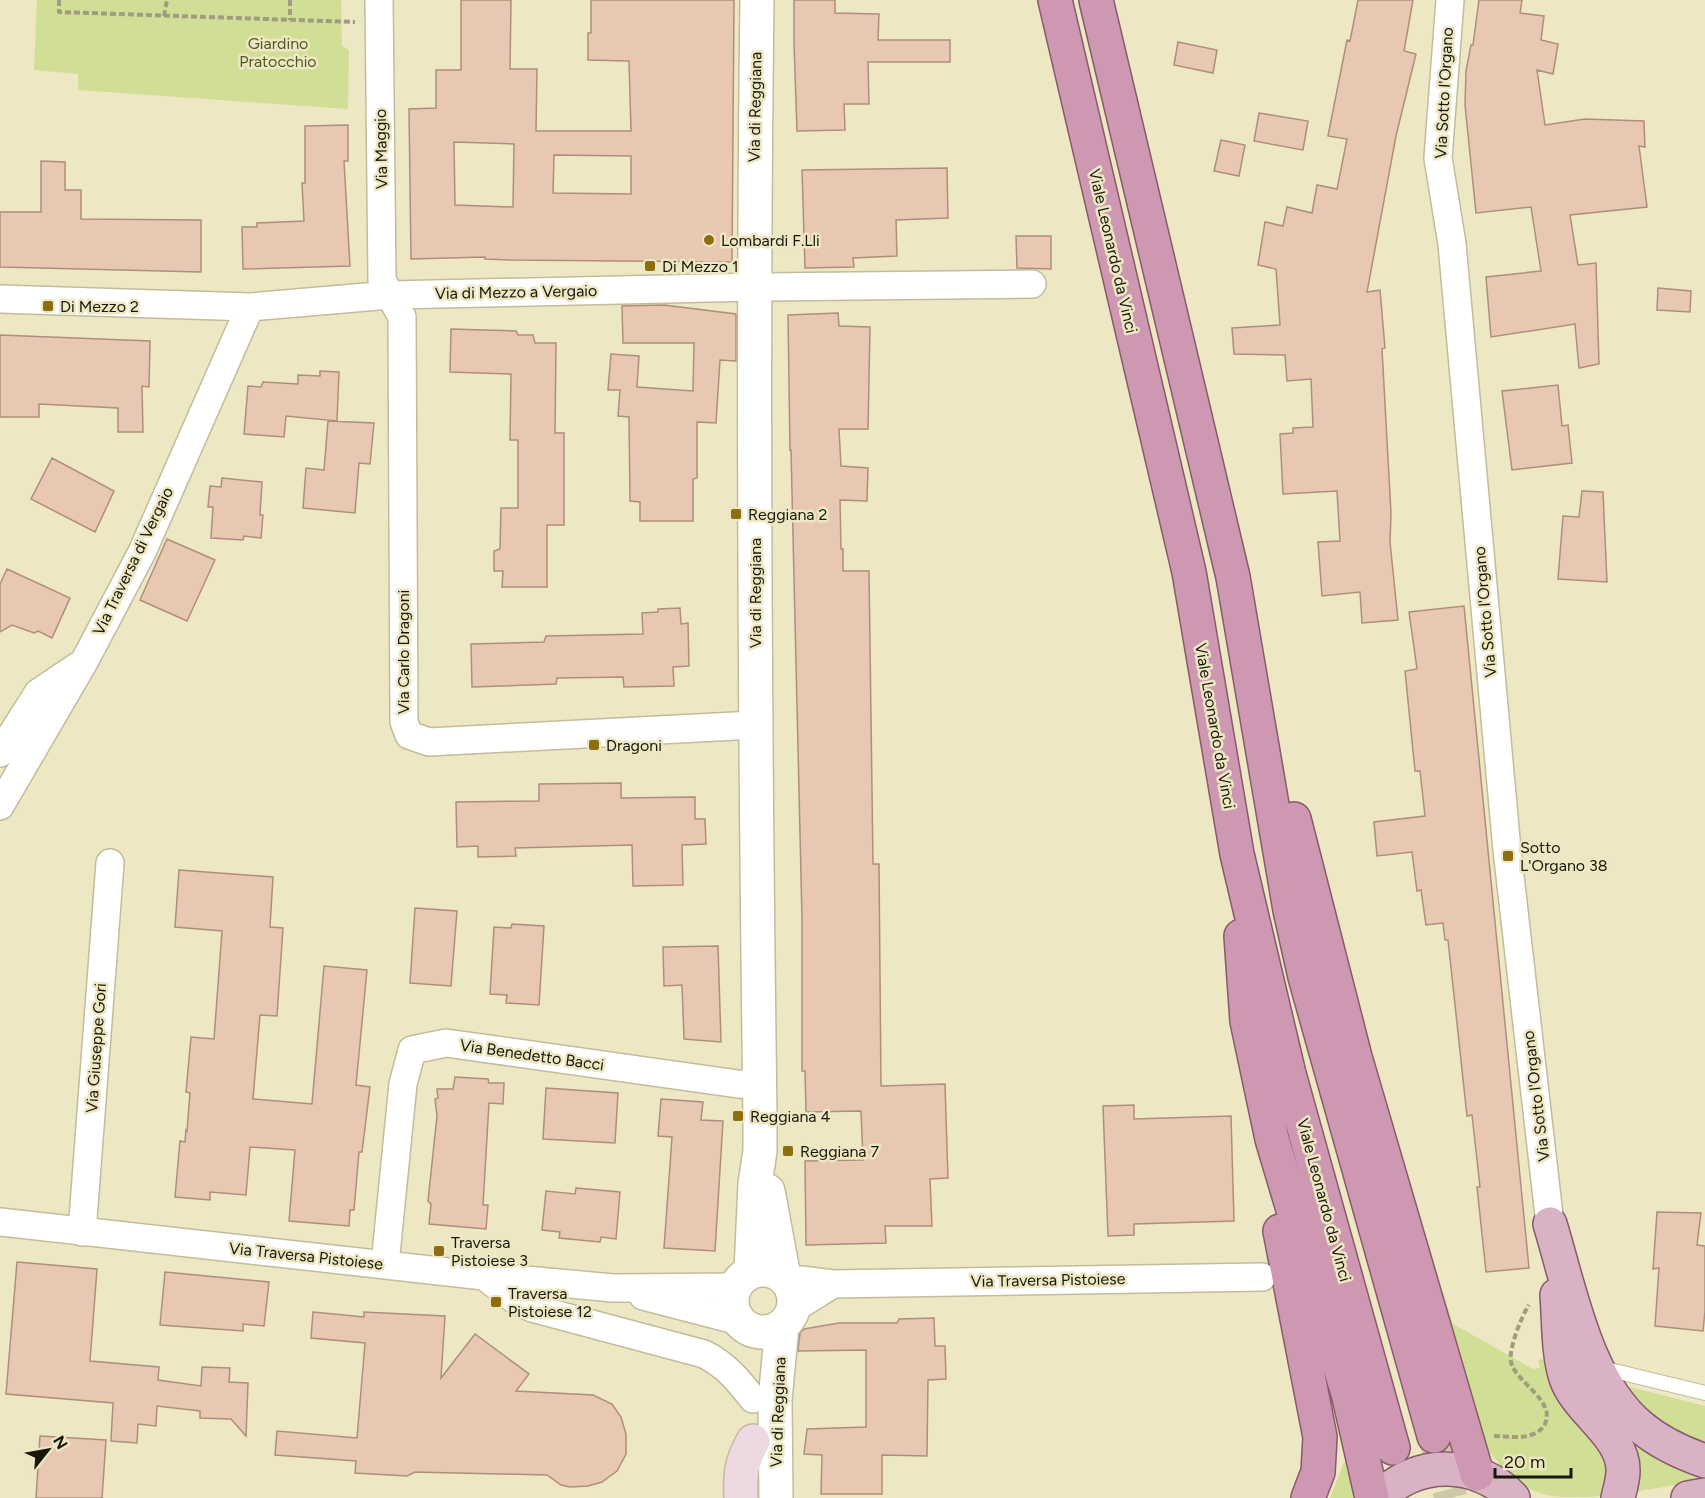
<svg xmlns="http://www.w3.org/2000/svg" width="1705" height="1498" viewBox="0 0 1705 1498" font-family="Figtree,sans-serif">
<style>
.green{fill:#d1de96}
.building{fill:#e8c8b2;stroke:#ae8f7b;stroke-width:1.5;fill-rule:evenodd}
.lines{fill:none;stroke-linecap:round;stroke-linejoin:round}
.trunk-tunnel{stroke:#cdc8a7;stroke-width:33;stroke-dasharray:33 16;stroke-linecap:butt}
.service-casing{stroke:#c3bc9a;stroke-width:16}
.minor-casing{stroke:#c3bc9a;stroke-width:30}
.tertiary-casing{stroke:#c3bc9a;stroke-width:36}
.secondary-casing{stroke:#c3bc9a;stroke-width:36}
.primary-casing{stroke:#875b6a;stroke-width:36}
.trunk-casing{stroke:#875b6a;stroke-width:36}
.path{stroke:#a19c80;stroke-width:4;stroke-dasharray:6 3;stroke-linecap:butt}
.service{stroke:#fff;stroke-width:14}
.minor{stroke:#fff;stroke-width:27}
.tertiary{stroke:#fff;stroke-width:33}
.secondary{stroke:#edd9e2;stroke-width:33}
.primary{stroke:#dab2c5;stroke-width:33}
.trunk{stroke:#ce98b2;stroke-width:33}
.poi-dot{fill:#8c6e10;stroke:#ede7c3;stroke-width:2}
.labels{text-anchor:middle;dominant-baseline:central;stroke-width:5;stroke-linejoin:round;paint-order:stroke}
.park-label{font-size:16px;fill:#515a20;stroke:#ede7c3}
.street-label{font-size:16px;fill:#1a170a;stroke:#ede7c3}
.poi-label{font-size:16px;fill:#1a170a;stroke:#ede7c3;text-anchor:start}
</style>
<rect width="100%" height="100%" fill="#ede7c3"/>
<path class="green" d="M37,0H341L342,46L349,50L348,109L78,90V74L34,70Z
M1442,1290L1453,1324L1533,1369L1540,1368L1538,1360L1546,1358L1609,1459L1604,1492L1601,1495C1592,1498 1583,1497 1573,1497C1529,1498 1511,1480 1485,1446L1431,1292Z
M1630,1387L1705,1406V1451L1668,1434L1628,1390Z
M1596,1394L1705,1471V1480L1628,1493Z
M1344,1462L1351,1463L1356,1498H1330Z"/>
<path class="building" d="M461,0H511L510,69H537L536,131H631L629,61L588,60V33H591V0H734L732,262L511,260L485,259V257L411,259L409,109L436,108V70H461ZM454,142L514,144L513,207L455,205ZM554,155L631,156V194L553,193Z
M794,0H835V13L879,14L878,40H950V62H868L869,104H844L845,130L797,131L794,43Z
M1358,0H1413L1404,51L1416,54L1396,136L1367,292L1380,290L1385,348L1382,349L1391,513L1390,542L1398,620L1362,623L1360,592L1322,596L1318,542L1340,541L1337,491L1283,494L1280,434L1293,433V428L1313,427L1311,379L1287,381L1285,355L1234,354L1232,328L1280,325L1276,269L1258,265L1265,222L1283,226L1287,207L1312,213L1317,185L1337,189L1347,139L1328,136L1347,40L1350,41Z
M1479,0H1522L1520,13L1544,16L1541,40L1558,44L1553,74L1537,70L1545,125L1585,119L1644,121L1645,147L1639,146L1647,207L1570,215L1578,265L1596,263L1599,364L1579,368L1575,324L1491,337L1486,277L1541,271L1531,207L1476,213L1465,105L1466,71L1471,45H1473Z
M1178,42L1217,50L1213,73L1174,65Z
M1259,113L1308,121L1303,150L1254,141Z
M348,125V161H344L350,266L243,269L242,227H257V223L304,221L302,183H305V126Z
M1221,140L1245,145L1239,176L1214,171Z
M41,161L65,162V190H81V219L201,220V272L0,267V212H41Z
M947,168L948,218L896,220L897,256L853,258L854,267L805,268L802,170Z
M1016,236H1051V269L1017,268Z
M1658,288L1691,291L1690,312L1657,310Z
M664,305L736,314V361L720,360L716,423L697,422V478L693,479V521H640V502L630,501L629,417L618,416L620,390H608L611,354L639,356L637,387L693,391L694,343H623L622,306Z
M838,313L839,326L870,327L868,429H839L841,466L868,468L867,501L840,500L841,549H843V571H869L873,864H879L881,1086L945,1084L948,1178L930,1179L932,1226H885L886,1243L806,1245L805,1161L863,1160L861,1111L806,1112L805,1071H802V918L791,450H790L788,315Z
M451,329L516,331L518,335H533L535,343H556L555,433H564V525H547V587H502L503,571H494V551L500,549L501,508H518V440H510L511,374L450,372Z
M0,335L150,341L149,387L142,386L143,432H118V408L39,404V417H0Z
M320,371L339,372L337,421L286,416L284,437L244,434L248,386L261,387L263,382L298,384V375L320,376Z
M1558,385L1562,426L1568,425L1572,463L1512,470L1502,391Z
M328,421L374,423L370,464L359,463L355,513L303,508L306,468L324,470Z
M52,458L114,491L95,532L31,499Z
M222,478L262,482L260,515H263L261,538L244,536L243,540L211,538L213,507H208L210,486L221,487Z
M1582,491L1603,492L1607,582L1558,579L1563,516L1579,517Z
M167,539L215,560L187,621L140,600Z
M7,569L70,598L52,638L38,631L34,633L12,625L0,632V584Z
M1464,606L1529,1268L1486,1272L1477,1187H1480L1472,1115L1467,1116L1448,940H1445L1443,923L1426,925L1421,890L1417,891L1412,852L1377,856L1374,822L1425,816L1420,771H1415L1405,671L1417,669L1409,612Z
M680,608L681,624L688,623L689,666L673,667L674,686L624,687L623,677L557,678L556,684L472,687L471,644L544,642L546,636L643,634L642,613L658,612V609Z
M621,783V798L695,797V819H705L706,844L682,845L683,885L633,886L632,845L515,848L516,856L478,857V846L457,847L456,802L539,801V784Z
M179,870L273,877L270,927L283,928L277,1016L260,1015L253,1099L312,1104L324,966L367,970L356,1085L370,1087L362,1152H359L354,1210H350L349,1226L289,1221L295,1150L250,1147L246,1195L210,1192V1200L175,1197L180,1141L185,1142L186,1130L187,1131L190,1093L186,1092L191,1037L214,1039L222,931L175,927Z
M415,908L457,911L451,986L410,983Z
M512,924L544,926L539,1005L506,1003L507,995L490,994L494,927L511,928Z
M718,946L721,1042L684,1039L682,985L664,986L663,947Z
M455,1077L488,1079L489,1083H504L503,1104L489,1103L483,1205H488L486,1229L429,1224L431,1204L428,1201L437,1116L435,1099L438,1098L437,1089H453Z
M546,1088L618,1093L615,1143L543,1139Z
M661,1099L703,1102L701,1120L723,1121L715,1251L664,1248L672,1137L658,1136Z
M1134,1105V1119L1231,1116L1234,1221L1134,1224V1235L1108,1236L1103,1106Z
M576,1188L620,1192L616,1239L601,1237L600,1242L559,1238L560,1232L542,1230L546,1191L575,1194Z
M1657,1212L1701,1213L1697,1245L1705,1246V1311L1703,1331L1655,1326L1659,1268L1653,1269Z
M17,1262L97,1269L90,1361L159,1367L158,1380L201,1386L202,1367L230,1368L229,1382L248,1383L246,1436L231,1419L200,1418V1411L157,1406L156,1426L138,1424L137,1443L111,1441L113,1403L6,1394Z
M165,1272L269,1282L264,1326L243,1324V1331L160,1325Z
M313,1312L364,1317V1312L445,1316L441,1378L475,1334L529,1374L516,1391L593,1395L612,1404L621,1417L626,1434V1454L617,1471L602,1482L588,1486L570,1487L561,1485L547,1475L415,1472L407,1476L355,1473L356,1461L275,1455L277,1431L357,1438L365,1343L311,1338Z
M934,1318L935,1346H945L946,1379L928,1380L927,1456L882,1455V1494H821L822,1455L804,1454L807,1429L866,1427V1350L798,1351L800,1333L804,1329L839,1323H897L899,1319Z
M40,1436L106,1440L102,1498H36Z"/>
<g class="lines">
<path class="trunk-tunnel" d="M1436,1442L1451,1498"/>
<defs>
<path id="service" d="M1602,1368L1705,1393"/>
<path id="minor" d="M379,0L382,280L402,317L404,722L409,735L429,742L754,725
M1450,0L1438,158L1452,244L1507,850L1550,1224
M0,299L250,307L390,295L756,287L1032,284
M0,753L38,693L78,666
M0,806L84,662L142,552L250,307
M0,1222L484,1276L613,1288L735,1287
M82,1232L110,863
M385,1264L403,1084L412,1050L446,1043L738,1084L760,1085
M484,1276L515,1300L532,1308L704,1354C726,1365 738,1380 753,1399
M788,1281L801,1280L833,1284L1262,1277
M643,1296L739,1321
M793,1309L833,1284"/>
<path id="tertiary" d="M768,1191L784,1277
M732 1301a31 31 0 1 1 62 0a31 31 0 1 1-62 0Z
M751,1271L755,1184L760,1151V1118C755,745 752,373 757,0
M776,1498L775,1400L782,1326"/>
<path id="secondary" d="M741,1498C740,1473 741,1463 753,1441"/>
<path id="primary" d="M1550,1224C1570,1289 1586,1382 1641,1427C1660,1443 1682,1453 1705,1461
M1557,1295C1559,1320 1558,1354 1566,1378C1577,1411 1624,1435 1623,1471C1623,1480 1620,1489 1618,1498
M1380,1498C1414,1459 1479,1460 1513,1498
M1688,1498L1705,1495"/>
<path id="trunk" d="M1055,0L1189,572L1237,854L1289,1074L1393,1448
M1096,0L1233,577L1290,910L1305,977L1434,1436
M1294,819L1355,1057L1477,1474
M1241,936L1247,1021L1272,1139L1349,1397L1372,1498
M1280,1231L1320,1437L1318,1472L1308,1498"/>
</defs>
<use href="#service" class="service-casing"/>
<use href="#minor" class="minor-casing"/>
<use href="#tertiary" class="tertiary-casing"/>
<use href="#secondary" class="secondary-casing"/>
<use href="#primary" class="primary-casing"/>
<use href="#trunk" class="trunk-casing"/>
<path class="path" d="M59,0V12L355,22
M290,0V20
M164,16L167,0
M1494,1436C1506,1436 1519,1439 1531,1435C1537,1433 1543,1429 1545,1424C1556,1400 1515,1382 1511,1362C1508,1350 1522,1315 1529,1305"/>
<use href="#service" class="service"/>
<use href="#minor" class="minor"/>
<use href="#tertiary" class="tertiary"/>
<use href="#secondary" class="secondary"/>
<use href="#primary" class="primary"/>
<use href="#trunk" class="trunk"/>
</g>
<g class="poi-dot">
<circle cx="709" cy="240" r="6"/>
<rect x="644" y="260" width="12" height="12" rx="3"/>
<rect x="42" y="300" width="12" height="12" rx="3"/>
<rect x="730" y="508" width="12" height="12" rx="3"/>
<rect x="588" y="739" width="12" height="12" rx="3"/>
<rect x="1502" y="850" width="12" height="12" rx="3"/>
<rect x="732" y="1110" width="12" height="12" rx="3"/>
<rect x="782" y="1145" width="12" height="12" rx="3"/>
<rect x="433" y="1245" width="12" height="12" rx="3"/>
<rect x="490" y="1296" width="12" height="12" rx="3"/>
</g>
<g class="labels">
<g class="park-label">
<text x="278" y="43">Giardino<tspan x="278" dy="18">Pratocchio</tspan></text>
</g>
<g class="street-label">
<text transform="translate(1444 93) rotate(-87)">Via Sotto l'Organo</text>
<text transform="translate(755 107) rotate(-89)">Via di Reggiana</text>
<text transform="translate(381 149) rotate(-91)">Via Maggio</text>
<text transform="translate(1113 251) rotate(77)">Viale Leonardo da Vinci</text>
<text transform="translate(516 292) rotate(-1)">Via di Mezzo a Vergaio</text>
<text transform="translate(133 561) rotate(-64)">Via Traversa di Vergaio</text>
<text transform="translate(755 593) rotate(-90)">Via di Reggiana</text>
<text transform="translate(1485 612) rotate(-95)">Via Sotto l'Organo</text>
<text transform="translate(403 652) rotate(-90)">Via Carlo Dragoni</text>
<text transform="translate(1215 726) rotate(80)">Viale Leonardo da Vinci</text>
<text transform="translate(96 1048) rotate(-86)">Via Giuseppe Gori</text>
<text transform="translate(532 1055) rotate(8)">Via Benedetto Bacci</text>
<text transform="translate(1536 1096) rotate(-97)">Via Sotto l'Organo</text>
<text transform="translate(1324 1200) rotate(75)">Viale Leonardo da Vinci</text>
<text transform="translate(306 1256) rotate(6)">Via Traversa Pistoiese</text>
<text transform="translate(1048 1280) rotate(-1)">Via Traversa Pistoiese</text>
<text transform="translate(778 1412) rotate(-88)">Via di Reggiana</text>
</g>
<g class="poi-label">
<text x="721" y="240">Lombardi F.Lli</text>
<text x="662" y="266">Di Mezzo 1</text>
<text x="60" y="306">Di Mezzo 2</text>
<text x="748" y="514">Reggiana 2</text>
<text x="606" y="745">Dragoni</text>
<text x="1520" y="847">Sotto<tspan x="1520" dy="18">L'Organo 38</tspan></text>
<text x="750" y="1116">Reggiana 4</text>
<text x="800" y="1151">Reggiana 7</text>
<text x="451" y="1242">Traversa<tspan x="451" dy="18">Pistoiese 3</tspan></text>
<text x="508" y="1293">Traversa<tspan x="508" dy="18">Pistoiese 12</tspan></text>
</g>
</g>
<g transform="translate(48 1450) rotate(59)" stroke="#ede7c3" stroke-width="4.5" paint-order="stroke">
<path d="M0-4.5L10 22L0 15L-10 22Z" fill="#1a170a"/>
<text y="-9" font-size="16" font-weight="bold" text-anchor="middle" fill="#1a170a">N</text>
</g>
<path d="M1495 1468v9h76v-9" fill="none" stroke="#1a170a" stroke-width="3"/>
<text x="1504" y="1468" font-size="18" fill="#1a170a" stroke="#ede7c3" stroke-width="4.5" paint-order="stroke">20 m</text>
</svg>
